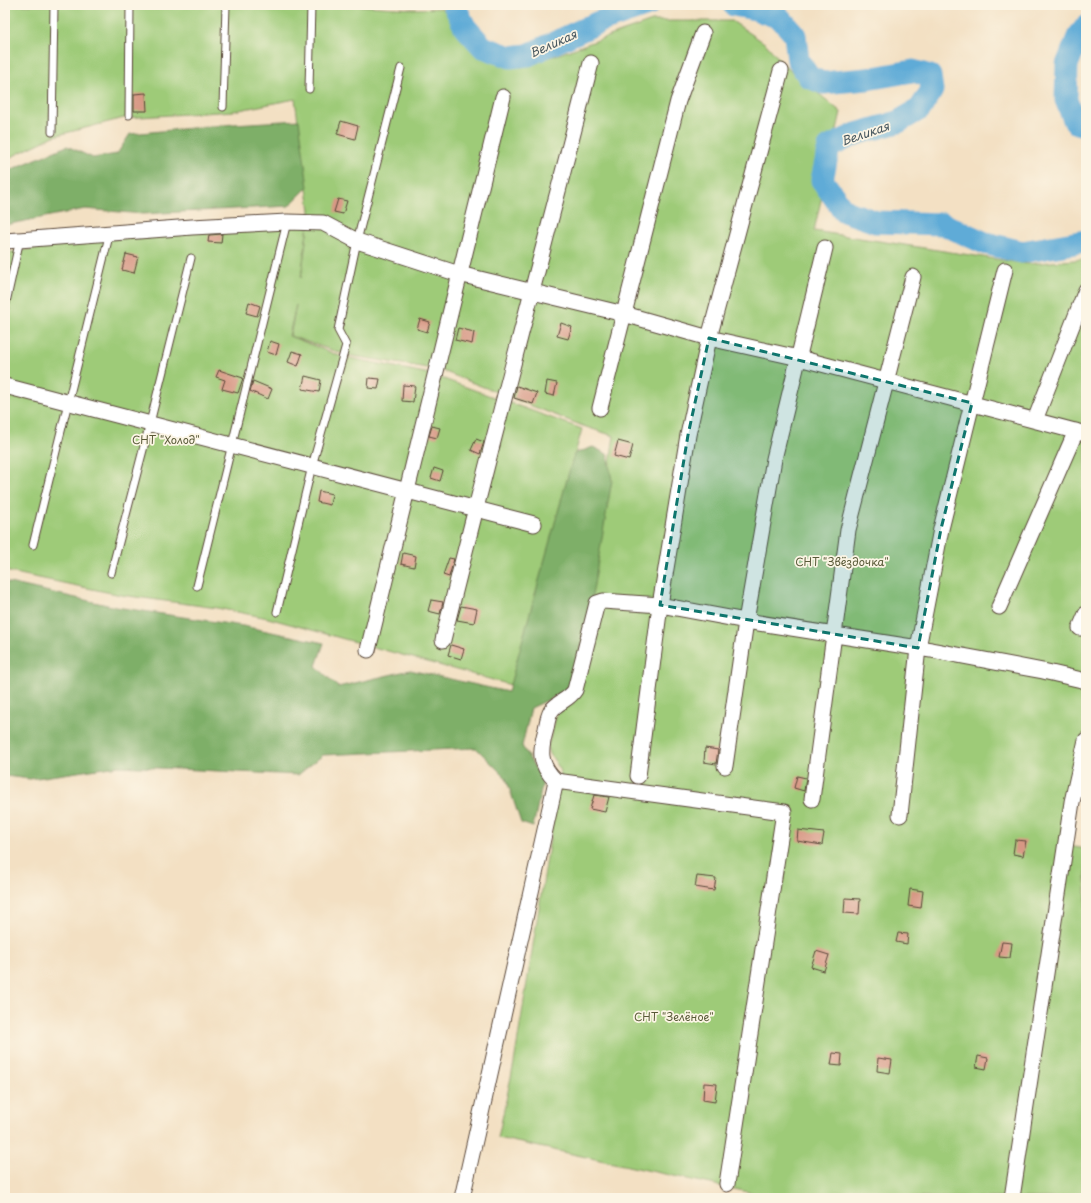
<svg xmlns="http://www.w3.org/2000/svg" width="1091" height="1203" viewBox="0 0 1091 1203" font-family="'Playpen Sans',sans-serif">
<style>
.green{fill:#9ecb78;stroke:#6c7a4b}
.forest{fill:#7eaf68;stroke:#5c6c43}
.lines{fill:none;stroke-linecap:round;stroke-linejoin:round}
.river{stroke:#5eabd7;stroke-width:23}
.building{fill:#d79784}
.service-casing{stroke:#574537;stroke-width:9}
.minor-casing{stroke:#574537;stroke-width:17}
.service{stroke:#fff;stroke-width:7}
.minor{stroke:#fff;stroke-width:15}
.marked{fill:#0f766e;fill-opacity:0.2;stroke:#0f766e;stroke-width:3;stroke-dasharray:8 5;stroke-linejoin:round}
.labels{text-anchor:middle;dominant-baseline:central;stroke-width:3.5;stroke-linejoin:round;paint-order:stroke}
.park-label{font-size:11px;fill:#595a39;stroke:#fcf5e5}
.water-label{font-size:12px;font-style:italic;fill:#47575f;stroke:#fcf5e5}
</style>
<rect width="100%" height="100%" fill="#fcf5e5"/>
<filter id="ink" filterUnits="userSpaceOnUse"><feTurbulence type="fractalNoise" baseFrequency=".025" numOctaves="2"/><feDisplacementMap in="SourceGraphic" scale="8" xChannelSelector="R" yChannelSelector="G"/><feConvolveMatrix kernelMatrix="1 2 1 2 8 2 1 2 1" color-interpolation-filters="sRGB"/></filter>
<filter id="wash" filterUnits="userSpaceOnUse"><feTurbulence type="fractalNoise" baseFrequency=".012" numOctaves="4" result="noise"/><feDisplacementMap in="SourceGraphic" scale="16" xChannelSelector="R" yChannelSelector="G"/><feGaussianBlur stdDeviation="0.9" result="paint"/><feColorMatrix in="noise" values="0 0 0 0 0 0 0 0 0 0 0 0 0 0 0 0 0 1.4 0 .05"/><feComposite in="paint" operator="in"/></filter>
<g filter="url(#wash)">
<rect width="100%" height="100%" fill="#f3e0c3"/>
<path class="green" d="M5,5H349L414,9L442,8L486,56L522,67L652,21H732L766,44L785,66L841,112L814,231L1028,264L1086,259V740L1063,845L1086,849V1198H776L498,1138L514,1063L561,771L547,749L559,706L573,704L614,436L583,426L440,370L346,355L290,336L296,305L289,336L340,356L430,374L582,429L511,685L268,618L217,608L121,595L5,571V253L57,245L230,227L308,225L301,278L310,211L295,99L234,111L124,118L54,136L5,160Z"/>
<path class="forest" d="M299,120L308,187L289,206L143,214L85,209L5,225V172L67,146L93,158L117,154L130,134L234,124Z
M593,447L607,454L612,480L588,619L569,690L531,708L522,746L543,781L533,827L521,823L506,778L476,748L323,755L298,775L118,766L30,779L5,776V582L116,607L243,626L324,643L316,666L338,687L410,670L508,692L574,454Z"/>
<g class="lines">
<path class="river" d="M454,5L465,27L483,47L510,57L528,55L599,22L648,5
M734,5L755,9L780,18L795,35L798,60L809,77L823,83L867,79L913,71L930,76L932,90L920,109L898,122L856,134L829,147L822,180L844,211L876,222L943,224L985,243L1022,252L1086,241
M1086,27L1078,37L1067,65L1066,100L1075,122L1086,126"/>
</g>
<g id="blocks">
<path class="building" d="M146,93L147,111H134V94Z
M341,121L358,126L355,139L337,134Z
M338,199L347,201L343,214L334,212Z
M222,234L221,243L208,242L209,235Z
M126,254L138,257L134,273L122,270Z
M249,302L260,306L257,316L246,313Z
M420,319L430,322L427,332L417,329Z
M561,323L572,327L568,339L557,336Z
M458,328L474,332L472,344L455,340Z
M270,341L279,344L276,355L267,352Z
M292,351L302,354L298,366L288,362Z
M219,370L243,378L238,393L222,389L225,380L216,377Z
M305,376L321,380L319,392L302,389Z
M369,378L380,379L378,389L368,388Z
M253,381L272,389L268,399L250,391Z
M547,381L557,383L554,396L545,394Z
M403,385L415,386L413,402L402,401Z
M517,386L537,393L533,404L514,398Z
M432,426L440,428L437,438L429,436Z
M476,439L484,442L480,454L471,450Z
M618,441L633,445L629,460L614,456Z
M434,468L443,471L440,481L431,478Z
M319,491L332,494L330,505L317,502Z
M403,553L416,556L414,567L401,564Z
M449,558L454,559L449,577L443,575Z
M431,600L443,602L440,614L428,611Z
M461,606L477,609L474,623L457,620Z
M451,645L464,649L461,659L448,655Z
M705,748L718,750L716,764L704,762Z
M797,776L806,778L804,791L794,788Z
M594,795L609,797L605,812L590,809Z
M798,830L824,833L822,845L797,841Z
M1015,840L1026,841L1023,856L1013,854Z
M697,876L716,878L714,890L695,887Z
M910,889L923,891L921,908L908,906Z
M845,898L860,899L859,914L844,913Z
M898,933L908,934L907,944L896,942Z
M1002,942L1012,943L1010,958L999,957Z
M816,951L829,955L824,971L811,967Z
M833,1053L842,1054L841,1066L831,1065Z
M978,1056L988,1058L986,1069L976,1067Z
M878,1058L892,1060L890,1073L877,1071Z
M704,1083L717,1084L715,1102L703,1100Z"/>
</g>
</g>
<g filter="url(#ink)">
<use href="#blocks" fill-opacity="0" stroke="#574537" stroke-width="1"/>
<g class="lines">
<defs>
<path id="service" d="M309,89L311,5
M223,107L226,5
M129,115L130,5
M52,132L54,5
M5,307L20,239
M33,545L110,232
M111,573L150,423L191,258
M197,586L287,222
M277,612L312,466L346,345L338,330L357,241L401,68"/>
<path id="minor" d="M5,241L192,227L287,222L323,223L357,241L459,274L624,314L709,338L799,358L1086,434
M5,386L534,524
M600,408L678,101L703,33
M1035,420L1086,290
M999,607L1076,431
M1080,628L1086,614
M443,640C490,447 542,256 591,63
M368,650L503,97
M725,766L746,621L774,459L825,248
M638,776L660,605L688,435L709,338L781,71
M556,781L784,812L727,1184
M812,799L848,530L913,277
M900,815L918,648L941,529L1005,270
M462,1198L556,781C538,764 540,750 546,729C547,723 548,716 551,711C557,702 569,700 575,690L597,603L603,601L660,605L746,621L931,650L1043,671L1086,681
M1012,1198L1072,802L1086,740"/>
</defs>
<use href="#service" class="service-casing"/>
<use href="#minor" class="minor-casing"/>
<use href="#service" class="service"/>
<use href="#minor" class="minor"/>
</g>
</g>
<path class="marked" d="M709,338L972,403L941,529L918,648L660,605L688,435Z"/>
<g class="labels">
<g class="park-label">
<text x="166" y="439">СНТ "Холод"</text>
<text x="842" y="561">СНТ "Звёздочка"</text>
<text x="674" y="1016">СНТ "Зелёное"</text>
</g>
<g class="water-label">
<text transform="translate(553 43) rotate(-24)">Великая</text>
<text transform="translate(865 133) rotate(-19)">Великая</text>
</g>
</g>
<rect width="1091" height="1203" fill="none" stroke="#fcf5e5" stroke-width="20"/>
</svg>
